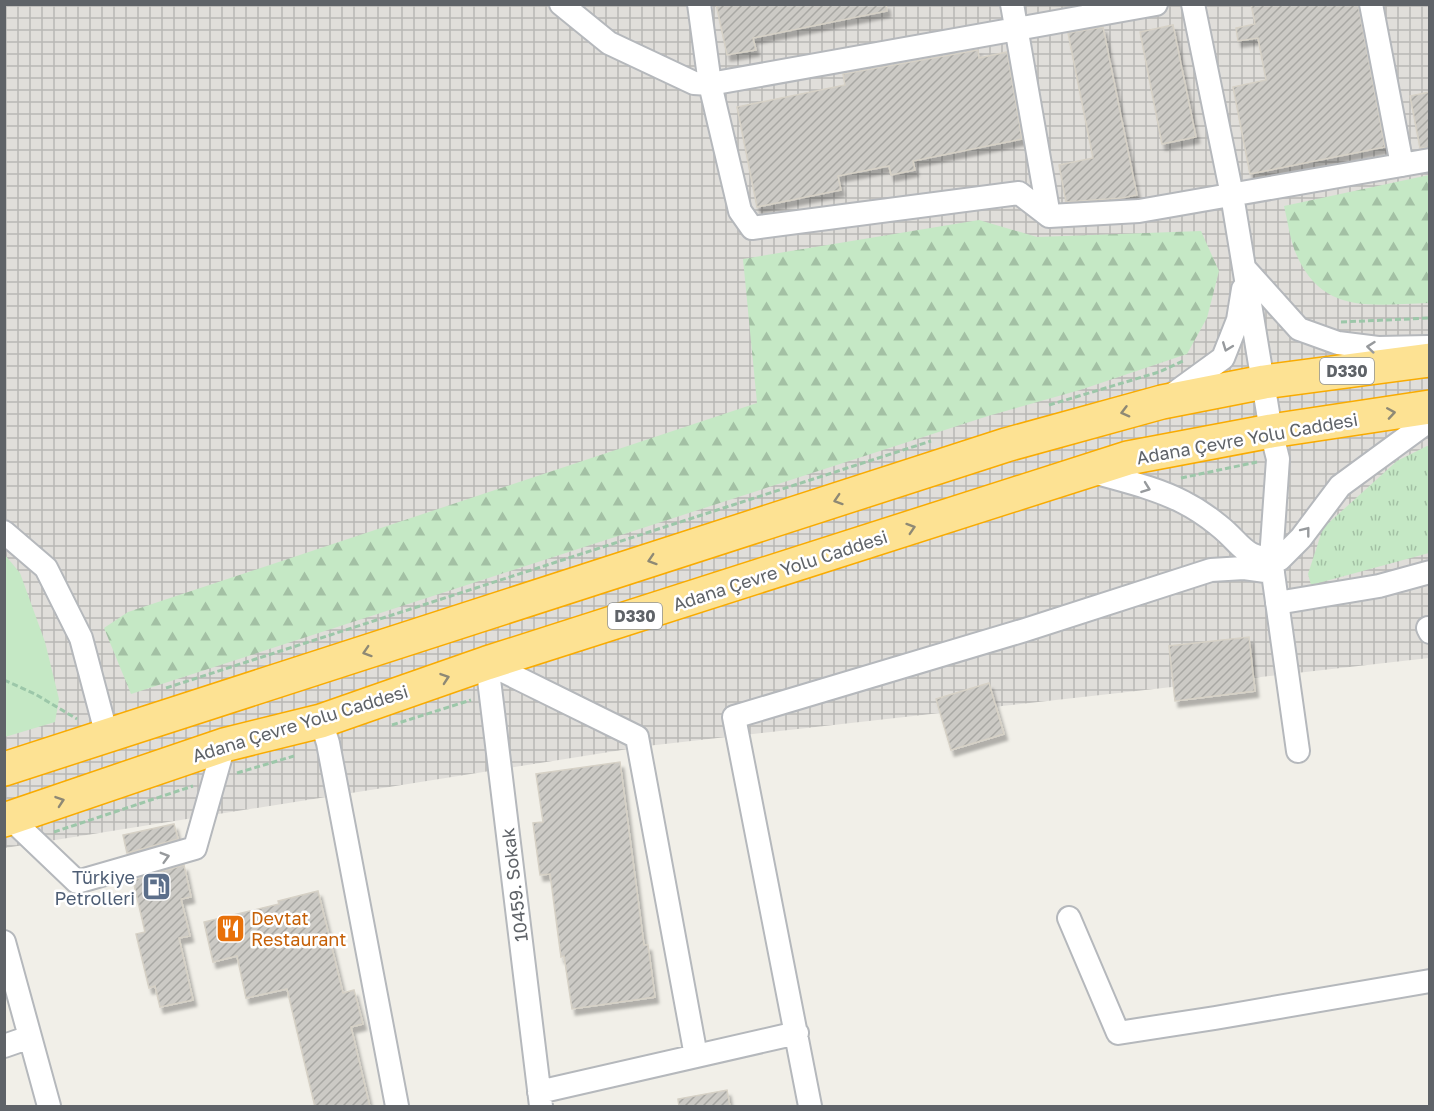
<svg xmlns="http://www.w3.org/2000/svg" width="1434" height="1111" viewBox="0 0 1434 1111" font-family="'Golos Text',sans-serif">
<style>
.industrial{fill:url(#industrial-grid)}
.grass{fill:url(#grass-tufts)}
.forest{fill:url(#forest-firs)}
.park{fill:#c5e8c5}
.building{fill:url(#building-hatch);stroke:#d6d1c6;stroke-width:1.5;filter:url(#shadow)}
.lines{fill:none;stroke-linecap:round;stroke-linejoin:round}
.minor-casing{stroke:#b5b8bc;stroke-width:26}
.highway-casing{stroke:#f9ab00;stroke-width:36}
.path{stroke:#9cc7a9;stroke-width:3;stroke-dasharray:6 3;stroke-linecap:butt}
.minor{stroke:#fff;stroke-width:22}
.highway{stroke:#fde293;stroke-width:33}
.oneway{stroke:#979a9d}
.oneway2{stroke:#8e8975}
.labels{text-anchor:middle;dominant-baseline:central;stroke-width:5;stroke-linejoin:round;paint-order:stroke}
.shield{fill:#fff;stroke:#8f9295;stroke-width:1.5}
.shield-label{font-size:16px;font-weight:bold;fill:#5f6368}
.street-label{font-size:18px;fill:#5f6368;stroke:#fff}
.service-label{font-size:18px;fill:#4e5e75;stroke:#fff;text-anchor:end}
.food-label{font-size:18px;fill:#c56008;stroke:#fff;text-anchor:start}
</style>
<defs>
<pattern id="industrial-grid" width="8" height="8" patternUnits="userSpaceOnUse" patternTransform="scale(1.5)"><rect width="8" height="8" fill="#e0deda"/><path d="M0 4h8M4 0v8" fill="none" stroke="#b9b8b5"/></pattern>
<pattern id="grass-tufts" width="24" height="20" patternUnits="userSpaceOnUse" patternTransform="scale(1.5)"><rect width="24" height="20" fill="#c5e8c5"/><path d="M3 7l-1-3M5 7V3M7 7l1-3M15 17l-1-3M17 17v-4M19 17l1-3" fill="none" stroke="#a3c0a4"/></pattern>
<pattern id="forest-firs" width="22" height="20" patternUnits="userSpaceOnUse" patternTransform="scale(1.5)"><rect width="22" height="20" fill="#c5e8c5"/><path d="M5 1l3.5 6h-7zM16 11l3.5 6h-7z" fill="#a3c0a4"/></pattern>
<pattern id="building-hatch" width="6" height="6" patternUnits="userSpaceOnUse" patternTransform="scale(1.5)"><rect width="6" height="6" fill="#cccac5"/><path d="M-1 1l2-2M0 6l6-6M5 7l2-2" fill="none" stroke="#a9a8a4"/></pattern>
<filter id="shadow"><feDropShadow dx="3.5" dy="6" stdDeviation="1.5" flood-color="#0004"/></filter>
</defs>
<rect width="100%" height="100%" fill="#f1efe8"/>
<path class="industrial" d="M5,5H1429V658L647,746L5,848Z"/>
<path class="grass" d="M1427,446H1429V553L1311,585L1308,574L1323,528L1397,461Z"/>
<path class="forest" d="M1429,175V303C1374,304 1324,316 1297,256C1290,241 1288,222 1284,206Z
M979,220L1037,237L1201,231L1219,271L1207,318L1187,354L1080,390L988,416L131,694L104,628L128,612L757,403L743,259Z"/>
<path class="park" d="M5,555L20,573L45,642L59,699L55,722L5,737Z"/>
<path class="building" d="M716,4H886L887,11L753,38L756,50L727,55Z
M1251,4H1358L1385,147L1250,174L1233,87L1266,80L1258,38L1238,41L1236,28L1255,24Z
M1173,25L1196,137L1162,144L1140,32Z
M1103,27L1137,195L1122,198L1066,202L1059,165L1093,158L1068,33Z
M978,50L979,58L1007,52L1022,139L913,161L915,170L891,175L889,166L838,176L841,190L757,207L737,107L845,85L843,74Z
M1430,92V147L1420,148L1410,96Z
M1249,637L1255,691L1175,701L1169,646Z
M989,683L1004,734L951,750L936,699Z
M620,762L644,945H648L655,997L572,1009L564,956L561,957L550,874L540,875L533,823L543,822L536,774Z
M174,824L178,839L127,853L123,835Z
M184,865L191,897L181,899L190,936L179,938L193,1000L160,1007L155,986L149,988L136,934L145,932L133,880Z
M318,891L343,993L354,990L363,1024L351,1027L370,1107H315L287,989L246,998L237,956L213,962L204,922L279,904L278,901Z
M727,1090L730,1107H679L678,1099Z"/>
<g class="lines">
<defs>
<path id="minor" d="M561,4L609,43L694,83L710,84L740,211L752,228L1019,193L1049,216L1139,211L1430,160
M699,4L710,84L1156,4
M1012,4L1049,216
M1193,4L1232,195L1271,431L1278,459L1271,559L1298,751
M1371,4L1402,165
M1246,270L1299,329L1338,343L1378,348L1428,347
M1172,395L1223,358L1238,320L1243,289
M1090,471C1120,480 1154,487 1183,502C1195,508 1207,516 1218,525C1244,545 1241,559 1280,559L1301,538L1340,486L1430,420
M4,532L46,568L81,638L107,736
M1277,603L1379,586L1430,572
M1428,628L1430,632
M487,663L637,737L696,1056
M487,663L541,1106
M321,721L328,743L397,1106
M10,818L77,882L195,848L224,745
M1069,918L1118,1033L1215,1018L1430,981
M4,942L49,1106
M4,1046L30,1037
M539,1092L797,1033
M810,1106L734,717L1025,630L1211,570L1244,568L1273,572"/>
<path id="highway" d="M4,769L1006,445L1162,402L1264,382L1430,360
M4,820L224,745L321,721L487,663L1128,458L1271,431L1430,407"/>
</defs>
<use href="#minor" class="minor-casing"/>
<use href="#highway" class="highway-casing"/>
<path class="path" d="M1341,322L1430,318
M1049,405L1159,372L1185,360
M1181,478L1257,462
M4,680L35,694L77,719
M166,688L931,441
M392,725L471,700
M237,773L294,756
M54,832L193,786"/>
<use href="#minor" class="minor"/>
<use href="#highway" class="highway"/>
</g>
<defs><path id="oneway-chevron" d="M-2-3.5L2.5 0L-2 3.5" fill="none" stroke-width="1.6" stroke-linecap="round" stroke-linejoin="round" transform="scale(1.5)"/></defs>
<g class="oneway">
<use href="#oneway-chevron" transform="translate(1227 347) rotate(111)"/>
<use href="#oneway-chevron" transform="translate(1371 347) rotate(-174)"/>
<use href="#oneway-chevron" transform="translate(1146 488) rotate(20)"/>
<use href="#oneway-chevron" transform="translate(1306 531) rotate(-52)"/>
<use href="#oneway-chevron" transform="translate(165 857) rotate(-16)"/>
</g>
<g class="oneway2">
<use href="#oneway-chevron" transform="translate(1125 412) rotate(165)"/>
<use href="#oneway-chevron" transform="translate(1391 413) rotate(-9)"/>
<use href="#oneway-chevron" transform="translate(838 500) rotate(162)"/>
<use href="#oneway-chevron" transform="translate(911 528) rotate(-18)"/>
<use href="#oneway-chevron" transform="translate(652 560) rotate(162)"/>
<use href="#oneway-chevron" transform="translate(367 652) rotate(162)"/>
<use href="#oneway-chevron" transform="translate(445 678) rotate(-19)"/>
<use href="#oneway-chevron" transform="translate(60 801) rotate(-19)"/>
</g>
<defs>
<symbol id="fuel-square" viewBox="-11 -11 22 22"><rect x="-9" y="-9" width="18" height="18" rx="4" fill="#5c6f8a" stroke="#fff"/><path d="M-5.5-6h7V0h2V4h1.3V-2.5L3-4.5l.8-.8L6-3V5H2.5V1h-1V6h-7ZM-4.2-4.7v3.2H.2V-4.7Z" fill="#fff"/></symbol>
<symbol id="restaurant-square" viewBox="-11 -11 22 22"><rect x="-9" y="-9" width="18" height="18" rx="4" fill="#e8710a" stroke="#fff"/><path d="M-5-6h1v4h1v-4h1v4h1v-4h1v5L-1.5 .5V6h-2V.5L-5-1ZM5-6V6H3V1.5H1.5Q1.5-4 5-6Z" fill="#fff"/></symbol>
</defs>
<g fill-rule="evenodd">
<use href="#fuel-square" x="140" y="870" width="33" height="33"/>
<use href="#restaurant-square" x="214" y="912" width="33" height="33"/>
</g>
<g class="labels">
<g class="shield">
<rect x="1320" y="358" width="54" height="26" rx="4.5"/>
<rect x="608" y="603" width="54" height="26" rx="4.5"/>
</g>
<g class="shield-label">
<text x="1347" y="371">D330</text>
<text x="635" y="616">D330</text>
</g>
<g class="street-label">
<text transform="translate(1247 438) rotate(-10)">Adana Çevre Yolu Caddesi</text>
<text transform="translate(780 570) rotate(-18)">Adana Çevre Yolu Caddesi</text>
<text transform="translate(300 723) rotate(-17)">Adana Çevre Yolu Caddesi</text>
<text transform="translate(514 885) rotate(-97)">10459. Sokak</text>
</g>
<g class="service-label">
<text x="135" y="877">Türkiye<tspan x="135" dy="21">Petrolleri</tspan></text>
</g>
<g class="food-label">
<text x="251" y="918">Devtat<tspan x="251" dy="21">Restaurant</tspan></text>
</g>
</g>
<rect width="1434" height="1111" fill="none" stroke="#5f6368" stroke-width="12"/>
</svg>
